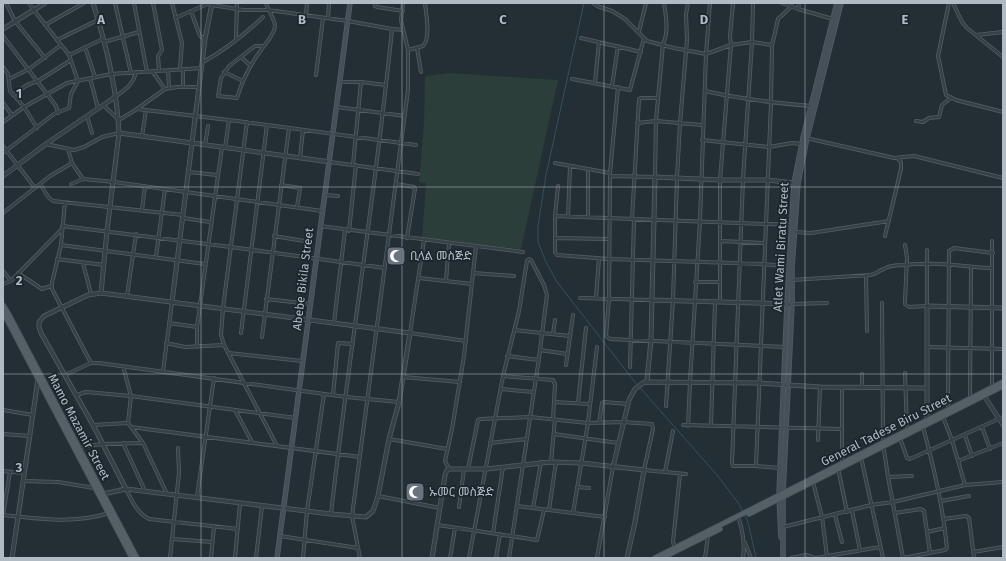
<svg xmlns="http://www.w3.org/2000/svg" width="1006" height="561" viewBox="0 0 1006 561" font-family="'Fira Sans','Noto Sans Ethiopic',sans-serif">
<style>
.green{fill:#2b3e39}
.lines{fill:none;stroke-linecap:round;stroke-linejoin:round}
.stream{stroke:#384e5a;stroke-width:1}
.minor-casing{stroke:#545e64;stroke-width:4}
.tertiary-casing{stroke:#545e64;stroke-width:5}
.secondary-casing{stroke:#545e64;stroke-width:5.5}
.primary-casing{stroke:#424c53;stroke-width:6}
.minor{stroke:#364046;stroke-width:2.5}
.tertiary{stroke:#364046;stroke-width:3.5}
.secondary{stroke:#455059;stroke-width:4}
.primary{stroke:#546066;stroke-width:4.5}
.grid{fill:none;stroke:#b1bbc3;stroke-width:1;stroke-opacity:0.55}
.labels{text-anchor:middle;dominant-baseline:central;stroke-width:3.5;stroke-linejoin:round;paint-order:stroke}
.street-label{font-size:12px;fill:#b1bbc3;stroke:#1b252b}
.poi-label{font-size:12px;fill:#b1bbc3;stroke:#1b252b;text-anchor:start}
.grid-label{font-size:13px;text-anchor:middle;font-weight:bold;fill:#b1bbc3;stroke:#1b252b;stroke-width:3.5;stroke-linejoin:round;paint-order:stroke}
</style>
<rect width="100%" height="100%" fill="#232f35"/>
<path class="green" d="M449,73L558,80L521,249L422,238L426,183L419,182L424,122L425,78L427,76Z"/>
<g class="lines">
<path class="stream" d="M584,3L546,175L538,226V242L546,262L557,282L634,381L717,475L739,504L743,512
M744,514L748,522L756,558"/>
<defs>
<path id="minor" d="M6,3L15,21L45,58
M115,3L131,73
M134,3L147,72
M153,3L162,50L158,56L159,71
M172,3L182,43L180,69
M376,3L375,6L377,7L403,11
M593,3L597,6L612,11L625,19L647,41L674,48L706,54L731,45L752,42L772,45
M753,3L752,42L743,179L732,463L733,466H756L780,468
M782,3L798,9L833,19
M949,3L938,56L946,95L956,100L1003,112
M953,3L962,22L967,28L1003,57
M212,5L243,10H268L348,21L392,29L403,30
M798,9L799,3
M191,11L200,36L205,39
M306,16L307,3
M175,18L210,3
M328,18L329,3
M45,25L84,3
M639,32L646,3
M976,35L1003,32
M3,36L56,106L58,113
M581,38L641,52
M57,40L98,20
M236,40L237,3
M104,42L139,32
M264,46H255L229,66L221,78L218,96L237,98C242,81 250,65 261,50C265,44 275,34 275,26C275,20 268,10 266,3
M85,47L95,77
M417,48L421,72
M408,50L423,46C431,38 426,14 425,3
M69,55L103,39
M241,57L251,66
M203,62C225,50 245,34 263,17
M3,67L8,74L10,91L24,107L37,128
M183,69V87
M168,70L169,88
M152,71L165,89
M224,72L243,81
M316,75L323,18
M90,78L98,108
M9,79L29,69L61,45
M572,79L630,90L644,38
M340,82H361L386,85
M595,83L599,42
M612,86L618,46
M618,87L610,173L609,298L606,336L610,339L786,347
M705,91C740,99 775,103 811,106
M13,95L27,85L38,81L71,60
M115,97C125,90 133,85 136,72
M3,103L12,115
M103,105L119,120L137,109L237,121L416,145
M337,107L405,116
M137,109L165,89L177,87H199
M87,116L92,133
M916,121L923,122L929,118L939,117L942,105L951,98
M3,122L24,107L67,83L111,74L202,68
M247,122L223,308L221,335L224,345L277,446
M637,123L656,121L702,125
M142,136L146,110
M806,138L894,158L914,156L1003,178
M702,140L769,147L792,143L801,144
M46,144L74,150L84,147L102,137L119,133
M205,145L208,126
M3,146L35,188
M225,148L229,120
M68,149L72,163L83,179L114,182L322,211
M3,153L54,114L69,108L71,94L78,81L69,55L33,9L29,3
M300,158L303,130
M330,162L418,174
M555,163L610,173
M353,165L361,82
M189,172L217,175
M610,176L655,177L656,121L663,44C669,32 666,16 664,3
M40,184L49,198L53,201L183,215
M71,184L83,179
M396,184L414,187L415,189L407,238
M281,185L300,188L297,207
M558,186L555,216V252L557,255L609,259L764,264L790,267
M325,195L338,196
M65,202L61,245L52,283V289L91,363
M142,210L145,186
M3,213L50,176L72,163
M555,216L793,225
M568,216L570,166
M588,217V169
M183,218L210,222
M632,219L639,99L641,98H658
M62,226L231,247L385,268
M320,226L523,252
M349,231L356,165
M795,232L811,233L889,221
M274,236L304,241
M885,236L901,169V162L898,159
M555,238L609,239
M424,240L410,333L466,341
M720,241L765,243
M61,245L205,264
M905,245L907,258L905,301V304L909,307L927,306V250
M156,257L165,189
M57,259L104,265
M83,263L91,294
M3,271L11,281
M18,273L42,289L51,286
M473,273L514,276
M866,275L867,331
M419,278L472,284
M792,280L870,275C876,274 878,271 884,269C889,265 899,265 905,265C933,261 964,267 992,268
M446,281L449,243
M695,282H720
M3,284L11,281L62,229
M127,296L136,234
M580,298L651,300
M596,298L599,258
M266,299L310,304
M720,302V180L731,45L730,36L733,3
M882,303L883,443L888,477L903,558
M792,304L827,303
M169,323L197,327
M334,323L345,230
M514,330L570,336
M241,333L267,125
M553,334L555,320
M262,337L289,128
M166,343L185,347L224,345
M197,347V327L222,147
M927,347L1003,349
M540,350L567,354
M228,353L302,361
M507,356L539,360
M566,365L573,315
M123,366L131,396L128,423L143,443L167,494
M630,367L634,219
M163,371L172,302
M905,373L907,430
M65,375L91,363H99L346,397L399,402
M503,376L553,380L555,384L553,419
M403,377L460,382
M862,387V374
M992,387V241
M501,389L534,392
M77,395L86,392L131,396L296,418
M333,395L338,343L353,344
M970,399L971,268
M554,402L590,404
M578,403L586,328
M666,406L673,300L677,178L680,123L687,40L686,14L688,3
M3,410L33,415
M235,410L252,442
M948,410L949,251L954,248L993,253
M943,417L952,440L965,485
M599,423L602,403L604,402L628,404
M93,425L128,423
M683,425L842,429
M688,426L690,382L700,221L706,54L710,3
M711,426L715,302
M131,427L360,457
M982,427L990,449
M3,434L30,436
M554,434L618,443
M965,435L972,456
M900,438L907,458L910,459L1003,417
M389,439L447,449
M818,440L820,387
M123,443L145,491
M490,443L527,439
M79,447L103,444L142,443
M861,457L883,558
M958,461L1003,443
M551,462L555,419
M842,463V387
M756,466L771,103L772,45L774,37L778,19L792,6
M838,468L847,512
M449,469L445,461L452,429L464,356L476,246
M468,469L478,420L480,419L530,417L588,423L623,422L652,424L653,429L644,470L686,474
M3,471L24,473
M665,472L673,431
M888,477L912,476
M23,481L58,482L94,488
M813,482L822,517L827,556
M577,487L589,488
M126,489C132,501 137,513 149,519L238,529
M378,496L440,508
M197,497L214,378
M941,501L969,496
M517,506L605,517
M459,507L464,469
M533,508L541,462
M549,510L556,462
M852,511L860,550
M573,513L588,423L597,347
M895,513L921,509L924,511L930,553
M331,514C349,352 376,192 392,29
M3,515C37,519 76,524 109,513
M3,515L10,472
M835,515L842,542
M739,519C743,532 745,544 743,558
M944,519L966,516L969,518L974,558
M438,525L537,540L544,510
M783,527L871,505L893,502L965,485L1003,482
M927,532L945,528
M493,533L503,467
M280,536L358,548
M172,539L212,542
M745,543L751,558
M675,548L673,542L680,474
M973,552L1003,547
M170,558L179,473L178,448
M211,558L214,526
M235,558L240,503
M256,558L262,506
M303,558L307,511L324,394
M360,558L352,516L408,90V50L401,20L403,3
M450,558L455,528
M469,558L503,376L519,311L527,261L529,259L531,260L544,285L547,295L539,358L509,558
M496,558L500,534
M597,558L613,467
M705,558L708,536
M791,558L806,555L815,558
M816,558L880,547
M903,558L945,550L947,548C943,507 934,467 923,427"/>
<path id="tertiary" d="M93,3C106,44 117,90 119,133L107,231L101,293
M3,29L45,3
M119,133L330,162
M3,176L46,144L115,97
M651,300L792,304
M172,302L205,39L212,3
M647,381L651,340L655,177L720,180H767L794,183
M983,394L1003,425
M927,422V306L1003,308
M613,467L629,400L635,389L644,382L759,383L820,387L927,388
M103,494L126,489L331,514L366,517L373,511L378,496L389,439L399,402L410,333L101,293L88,295L44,316L39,322V327L41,333L93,425L126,489
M12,558L38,379
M432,558L445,475L447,470L450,469H486L551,462L581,463L644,470L635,522L627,558"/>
<path id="secondary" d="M781,537L779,496L780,468L787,304L794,183L803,138L837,3
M277,558L350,3
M783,558V494L792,304V267L798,183L807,138L841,3"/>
<path id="primary" d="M3,305L8,313L137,558
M3,312L132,558
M749,514L1003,386
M655,558L1003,382
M662,558L720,529"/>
</defs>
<use href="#minor" class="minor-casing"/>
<use href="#tertiary" class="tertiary-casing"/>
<use href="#secondary" class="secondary-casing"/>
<use href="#primary" class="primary-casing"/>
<use href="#minor" class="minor"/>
<use href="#tertiary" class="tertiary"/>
<use href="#secondary" class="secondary"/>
<use href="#primary" class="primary"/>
</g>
<path class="grid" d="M201,3V558M402,3V558M604,3V558M805,3V558M3,187H1003M3,374H1003"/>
<defs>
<symbol id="mosque-square" viewBox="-11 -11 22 22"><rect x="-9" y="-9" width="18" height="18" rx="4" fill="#6b7280" stroke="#1b252b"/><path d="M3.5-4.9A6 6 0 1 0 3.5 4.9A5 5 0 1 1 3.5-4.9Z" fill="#fff"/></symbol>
</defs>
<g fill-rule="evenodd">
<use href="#mosque-square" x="385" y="245" width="22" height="22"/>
<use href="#mosque-square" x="404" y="481" width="22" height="22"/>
</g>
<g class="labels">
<g class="street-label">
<text transform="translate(781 247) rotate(-87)">Atlet Wami Biratu Street</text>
<text transform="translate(303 279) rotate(-83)">Abebe Bikila Street</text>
<text transform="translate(79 427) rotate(62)">Mamo Mazamir Street</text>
<text transform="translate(886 430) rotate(-27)">General Tadese Biru Street</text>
</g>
<g class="poi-label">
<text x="410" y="256">ቢላል መስጅድ</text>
<text x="429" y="492">ኡመር መስጅድ</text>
</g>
</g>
<g class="grid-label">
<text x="101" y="24">A</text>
<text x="302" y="24">B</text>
<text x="503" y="24">C</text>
<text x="704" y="24">D</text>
<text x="905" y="24">E</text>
<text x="19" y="98">1</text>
<text x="19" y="285">2</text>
<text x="19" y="472">3</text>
</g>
<rect width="1006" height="561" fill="none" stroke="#b1bbc3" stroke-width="8"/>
</svg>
